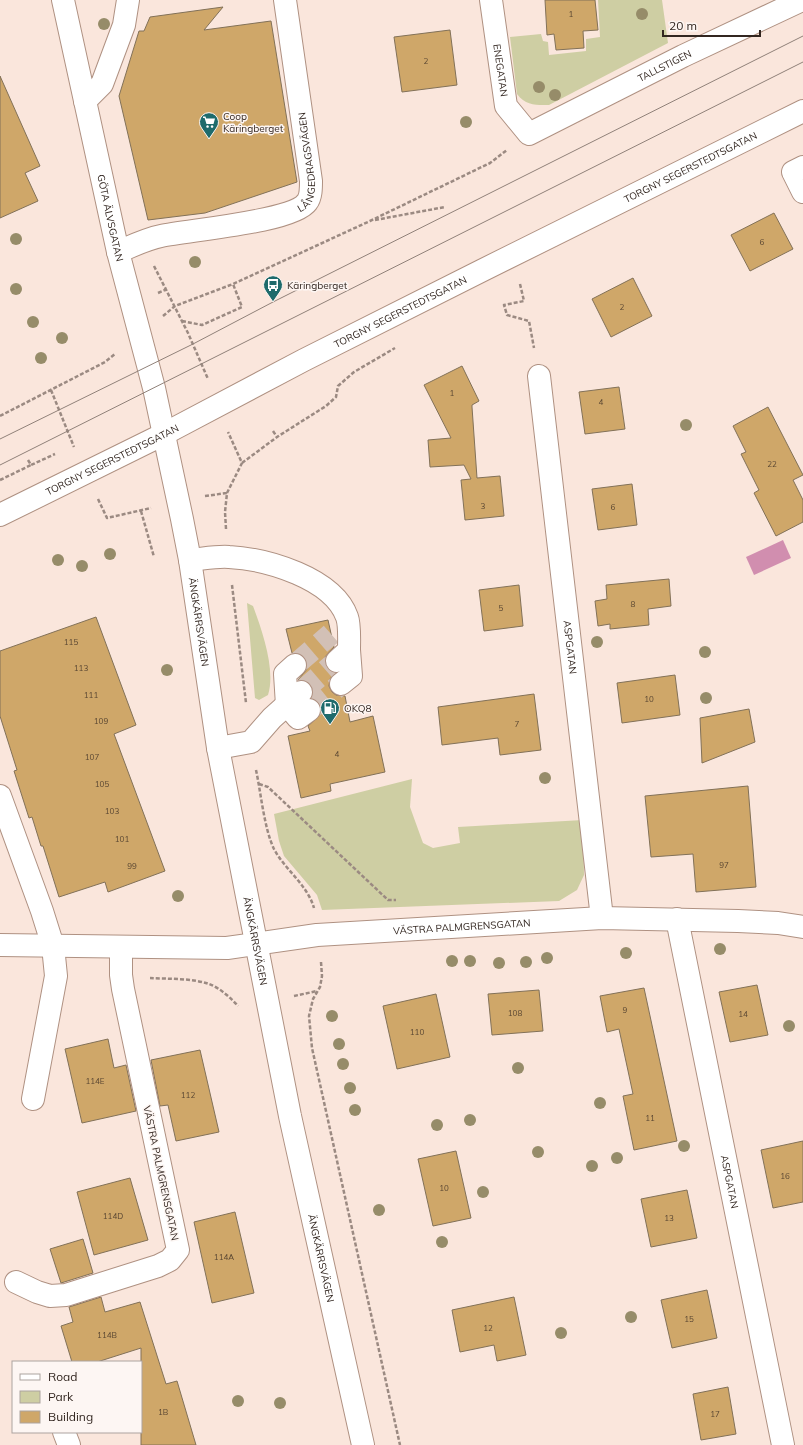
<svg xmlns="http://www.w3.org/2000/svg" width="803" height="1445" viewBox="0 0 803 1445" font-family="Mulish,sans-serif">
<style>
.green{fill:#cecea3}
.water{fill:#d18eaf}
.building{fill:#cfa769;stroke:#827158}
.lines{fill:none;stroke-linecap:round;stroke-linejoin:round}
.minor-tunnel{stroke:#d2c0b6;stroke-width:22;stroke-dasharray:22 11;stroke-linecap:butt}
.minor-casing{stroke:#af9182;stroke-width:24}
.path{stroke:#9b8a82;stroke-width:2.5;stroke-dasharray:4 2;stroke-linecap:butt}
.minor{stroke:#fff;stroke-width:22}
.tram{stroke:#908179;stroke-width:1}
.tree{fill:#968c69}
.labels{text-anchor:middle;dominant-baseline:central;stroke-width:3;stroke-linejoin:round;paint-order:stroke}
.number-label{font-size:8px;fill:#594632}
.street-label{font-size:10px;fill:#322620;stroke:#fdf6f3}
.poi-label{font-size:10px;fill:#322620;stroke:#fdf6f3;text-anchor:start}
</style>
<rect width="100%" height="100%" fill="#fae6dc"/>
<path class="green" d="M598,0H662L668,43L549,105C536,105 526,106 517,94L510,37L541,34L543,41L548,42L549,55L586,51V39L600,37Z
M247,603L253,606C262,630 276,670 268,695L259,700L255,698Z
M412,779L410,807L423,843L433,848L460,843L458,827L583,820L584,875L577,890L559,901L322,910L317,895L284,856L279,841L274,814Z"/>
<path class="water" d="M783,540L791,558L754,575L746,557Z"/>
<path class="building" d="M545,0H595L598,30L583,31L584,48L556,50L554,34L547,35Z
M223,7L204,30L271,21L297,182L205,213L148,220L119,96L139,31H144L150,17Z
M450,30L457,85L402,92L394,37Z
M0,76L40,166L25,173L38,201L0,218Z
M774,213L793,249L750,271L731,235Z
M633,278L652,316L611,337L592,299Z
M462,366L479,401L472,405V407L477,478L500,476L504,516L465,520L461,480L471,479L464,465L430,467L428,440L451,438L424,385Z
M619,387L625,429L585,434L579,392Z
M768,407L803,475L793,480L803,500V522L776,536L754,493L759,490L741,454L746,452L733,426Z
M632,484L637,525L598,530L592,489Z
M669,579L671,606L648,609L649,625L610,629V624L598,626L595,601L607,599L606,585Z
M519,585L523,626L484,631L479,590Z
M96,617L136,725L114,734L165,871L108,892L105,882L59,897L43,846H41L32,817L29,818L14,771L17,770L0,716V651Z
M328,620L334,647L325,657V663L328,670L335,673L330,679L329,686L332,692L336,695L345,696L350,722L373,716L385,772L330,784L331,791L301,798L288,736L310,731L308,726L320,715L321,709L319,702L311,698L313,690L311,684L304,680H298L307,669V662L304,656L299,653H292L286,629Z
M675,675L680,715L622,723L617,683Z
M534,694L541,750L500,755L498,738L442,745L438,707Z
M749,709L755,742L702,763L700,718Z
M748,786L756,887L696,892L693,854L651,857L645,796Z
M757,985L768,1035L730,1042L719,992Z
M644,988L677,1141L634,1150L623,1096L633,1094L619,1029L607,1032L600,996Z
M539,990L543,1031L492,1035L488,994Z
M436,994L450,1057L397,1069L383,1006Z
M108,1039L114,1068L126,1065L136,1111L82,1123L65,1049Z
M200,1050L219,1132L176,1141L168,1105L160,1106L151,1060Z
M803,1141V1202L773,1208L761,1150Z
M456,1151L471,1218L433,1226L418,1159Z
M130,1178L148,1240L94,1255L77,1192Z
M687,1190L697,1238L651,1247L641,1199Z
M235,1212L254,1293L212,1303L194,1222Z
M83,1239L93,1273L61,1283L50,1249Z
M707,1290L717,1338L672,1348L661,1300Z
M101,1297L105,1312L140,1302L166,1384L177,1381L196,1445H141V1348L97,1362H72L61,1326L73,1322L69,1307Z
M514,1297L526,1355L497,1361L494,1345L460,1352L452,1310Z
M728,1387L736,1434L701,1440L693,1394Z"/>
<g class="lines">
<path class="minor-tunnel" d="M295,665L331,634
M301,692L337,661
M309,710L341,684"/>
<defs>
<g id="minor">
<path id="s1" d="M63,0L118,252L154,388L182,519L190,560L218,748L290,1116L363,1445"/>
<path id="s2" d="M491,0L506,106L529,134L683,56L802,0"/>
<path d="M85,101L102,84L124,25L128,0"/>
<path d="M803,167L793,172L803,192"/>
<path id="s3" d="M118,252C132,246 146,239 161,236C188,230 293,222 307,202C311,197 311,188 311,181L285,0"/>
<path id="s4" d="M539,376L602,918"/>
<path id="s5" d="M0,515L164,434L304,360L483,270L803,111"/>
<path d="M190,560C202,559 217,556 229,557C267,559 333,578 347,617C350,625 349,641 349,650L337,661"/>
<path d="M295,665L285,674L287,705L298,718L309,710"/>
<path d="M341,684L351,676L349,650"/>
<path d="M218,748L251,742L272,718L301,692"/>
<path d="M0,796L42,911L53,946L56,976L33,1099"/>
<path id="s6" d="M677,919L783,1445"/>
<path id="s7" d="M0,945L227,948L317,935L602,918L738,921L778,923L803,927"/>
<path d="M16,1282L37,1292L50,1296L66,1295L158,1266L170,1260L178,1250L123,989L121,975V947"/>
<path d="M64,1432L69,1445"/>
</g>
</defs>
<use href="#minor" class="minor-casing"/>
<path class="path" d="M375,220L445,207
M154,266L188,333L208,379
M520,284L524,301L504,305L507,315L529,321L534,348
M158,293L167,289
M163,316L175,306L233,284L370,221L490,163L507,150
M182,321L202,325L242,307L233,284
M51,390L74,447
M0,416L105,362L115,354
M273,431L277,437
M28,460L31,465L55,454
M242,463L277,437L326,406L336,397L338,386L354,372L395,348
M0,480L31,465
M205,496L227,493
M98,499L107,518L151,508
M141,511L154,557
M226,529L225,512L227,493L242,463L228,432
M232,585L246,703
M256,770C261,793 264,828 274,849C285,870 307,884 314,908
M259,784L268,787L388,900H396
M321,962L322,976L320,987L313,999L309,1016L312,1048L400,1445
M150,978C167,979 192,978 209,984C220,988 231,998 238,1006
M294,996L317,991"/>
<use href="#minor" class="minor"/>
<path class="tram" d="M0,439L193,344L273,302L803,36
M0,465L803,62"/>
</g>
<g class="tree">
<circle cx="642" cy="14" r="6"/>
<circle cx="104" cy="24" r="6"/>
<circle cx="539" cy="87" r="6"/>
<circle cx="555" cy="95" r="6"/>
<circle cx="466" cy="122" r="6"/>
<circle cx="16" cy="239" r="6"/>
<circle cx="195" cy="262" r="6"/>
<circle cx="16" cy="289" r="6"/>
<circle cx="33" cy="322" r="6"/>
<circle cx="62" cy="338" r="6"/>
<circle cx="41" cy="358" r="6"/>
<circle cx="686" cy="425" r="6"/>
<circle cx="110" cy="554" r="6"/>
<circle cx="58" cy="560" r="6"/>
<circle cx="82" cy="566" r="6"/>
<circle cx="597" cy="642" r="6"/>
<circle cx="705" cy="652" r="6"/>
<circle cx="167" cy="670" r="6"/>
<circle cx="706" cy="698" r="6"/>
<circle cx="545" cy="778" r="6"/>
<circle cx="178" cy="896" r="6"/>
<circle cx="720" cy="949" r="6"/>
<circle cx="626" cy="953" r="6"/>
<circle cx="547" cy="958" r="6"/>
<circle cx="452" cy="961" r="6"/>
<circle cx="470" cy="961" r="6"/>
<circle cx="526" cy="962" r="6"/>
<circle cx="499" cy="963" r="6"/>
<circle cx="332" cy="1016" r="6"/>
<circle cx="789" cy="1026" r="6"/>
<circle cx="339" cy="1044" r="6"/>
<circle cx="343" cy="1064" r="6"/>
<circle cx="518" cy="1068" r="6"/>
<circle cx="350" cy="1088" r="6"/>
<circle cx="600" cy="1103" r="6"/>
<circle cx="355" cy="1110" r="6"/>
<circle cx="470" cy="1120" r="6"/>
<circle cx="437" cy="1125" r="6"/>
<circle cx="684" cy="1146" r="6"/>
<circle cx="538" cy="1152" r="6"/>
<circle cx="617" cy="1158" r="6"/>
<circle cx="592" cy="1166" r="6"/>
<circle cx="483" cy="1192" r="6"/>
<circle cx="379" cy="1210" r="6"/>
<circle cx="442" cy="1242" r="6"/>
<circle cx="631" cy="1317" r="6"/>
<circle cx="561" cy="1333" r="6"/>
<circle cx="238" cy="1401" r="6"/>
<circle cx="280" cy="1403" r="6"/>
</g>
<defs>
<symbol id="supermarket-pin" viewBox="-11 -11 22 30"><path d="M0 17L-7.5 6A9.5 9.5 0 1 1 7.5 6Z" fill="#1e6b6c" stroke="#fdf6f3"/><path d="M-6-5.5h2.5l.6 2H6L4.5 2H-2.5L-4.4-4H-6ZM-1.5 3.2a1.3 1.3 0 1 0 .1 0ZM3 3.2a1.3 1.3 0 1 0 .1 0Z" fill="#fff"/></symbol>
<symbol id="bus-pin" viewBox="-11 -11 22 30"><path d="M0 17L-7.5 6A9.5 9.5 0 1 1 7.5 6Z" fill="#1e6b6c" stroke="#fdf6f3"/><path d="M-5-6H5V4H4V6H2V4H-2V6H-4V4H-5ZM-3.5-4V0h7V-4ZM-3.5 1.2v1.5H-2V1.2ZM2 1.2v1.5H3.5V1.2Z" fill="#fff"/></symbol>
<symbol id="fuel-pin" viewBox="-11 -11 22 30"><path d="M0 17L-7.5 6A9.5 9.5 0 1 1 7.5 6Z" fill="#1e6b6c" stroke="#fdf6f3"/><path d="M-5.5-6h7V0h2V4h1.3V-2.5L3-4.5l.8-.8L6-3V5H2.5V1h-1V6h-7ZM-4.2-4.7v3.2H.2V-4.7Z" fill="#fff"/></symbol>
</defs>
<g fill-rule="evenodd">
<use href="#supermarket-pin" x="198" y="111" width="22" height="30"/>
<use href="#bus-pin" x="262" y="274" width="22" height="30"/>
<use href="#fuel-pin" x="319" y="697" width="22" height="30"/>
</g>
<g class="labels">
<g class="number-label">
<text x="571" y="14">1</text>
<text x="426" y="61">2</text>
<text x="762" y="242">6</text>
<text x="622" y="307">2</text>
<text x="452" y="393">1</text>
<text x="601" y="402">4</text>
<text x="772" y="464">22</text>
<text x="483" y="506">3</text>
<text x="613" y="507">6</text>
<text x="633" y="604">8</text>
<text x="501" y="608">5</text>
<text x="71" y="642">115</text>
<text x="81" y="668">113</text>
<text x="91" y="695">111</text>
<text x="649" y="699">10</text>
<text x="101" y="721">109</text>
<text x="517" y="724">7</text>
<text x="337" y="754">4</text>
<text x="92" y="757">107</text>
<text x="102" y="784">105</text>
<text x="112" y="811">103</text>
<text x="122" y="839">101</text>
<text x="724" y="865">97</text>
<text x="132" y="866">99</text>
<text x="625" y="1010">9</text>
<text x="515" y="1013">108</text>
<text x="743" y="1014">14</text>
<text x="417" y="1032">110</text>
<text x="95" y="1081">114E</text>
<text x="188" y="1095">112</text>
<text x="650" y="1118">11</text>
<text x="785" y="1176">16</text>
<text x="444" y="1188">10</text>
<text x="113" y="1216">114D</text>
<text x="669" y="1218">13</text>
<text x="224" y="1257">114A</text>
<text x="689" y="1319">15</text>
<text x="488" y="1328">12</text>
<text x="107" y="1335">114B</text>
<text x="163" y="1412">1B</text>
<text x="715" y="1414">17</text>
</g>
<g class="street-label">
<text stroke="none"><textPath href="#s2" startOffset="295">TALLSTIGEN</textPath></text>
<text stroke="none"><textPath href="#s2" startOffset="71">ENEGATAN</textPath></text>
<text stroke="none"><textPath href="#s3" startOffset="237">LÅNGEDRAGSVÄGEN</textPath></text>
<text stroke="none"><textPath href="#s5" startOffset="773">TORGNY SEGERSTEDTSGATAN</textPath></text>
<text stroke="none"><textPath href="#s1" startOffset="223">GÖTA ÄLVSGATAN</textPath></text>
<text stroke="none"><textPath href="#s5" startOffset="449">TORGNY SEGERSTEDTSGATAN</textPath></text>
<text stroke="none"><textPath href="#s5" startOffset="125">TORGNY SEGERSTEDTSGATAN</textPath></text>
<text stroke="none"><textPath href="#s1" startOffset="637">ÄNGKÄRRSVÄGEN</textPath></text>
<text stroke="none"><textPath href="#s4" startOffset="273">ASPGATAN</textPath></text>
<text stroke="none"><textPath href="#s7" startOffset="463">VÄSTRA PALMGRENSGATAN</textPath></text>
<text stroke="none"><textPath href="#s1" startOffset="961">ÄNGKÄRRSVÄGEN</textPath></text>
<text transform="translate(161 1173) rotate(78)">VÄSTRA PALMGRENSGATAN</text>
<text stroke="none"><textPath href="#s6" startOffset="268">ASPGATAN</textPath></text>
<text stroke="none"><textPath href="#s1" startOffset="1285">ÄNGKÄRRSVÄGEN</textPath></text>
</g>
<g class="poi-label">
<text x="223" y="116">Coop<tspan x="223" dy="12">Käringberget</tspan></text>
<text x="287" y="285">Käringberget</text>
<text x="344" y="708">OKQ8</text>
</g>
</g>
<rect x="12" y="1361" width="130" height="72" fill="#fdf6f3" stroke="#aca39f"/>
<rect x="20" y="1374" width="20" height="6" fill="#ffffff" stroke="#aca39f"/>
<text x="48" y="1381" font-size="12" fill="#322620">Road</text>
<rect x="20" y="1391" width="20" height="12" fill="#cecea3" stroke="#aca39f"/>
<text x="48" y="1401" font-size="12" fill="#322620">Park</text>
<rect x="20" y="1411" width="20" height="12" fill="#cfa769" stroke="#aca39f"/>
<text x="48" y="1421" font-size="12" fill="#322620">Building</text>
<path d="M663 30v6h97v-6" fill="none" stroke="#322620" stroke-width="2"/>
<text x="669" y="30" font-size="12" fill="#322620" stroke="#fdf6f3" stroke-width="3" paint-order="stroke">20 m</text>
</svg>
